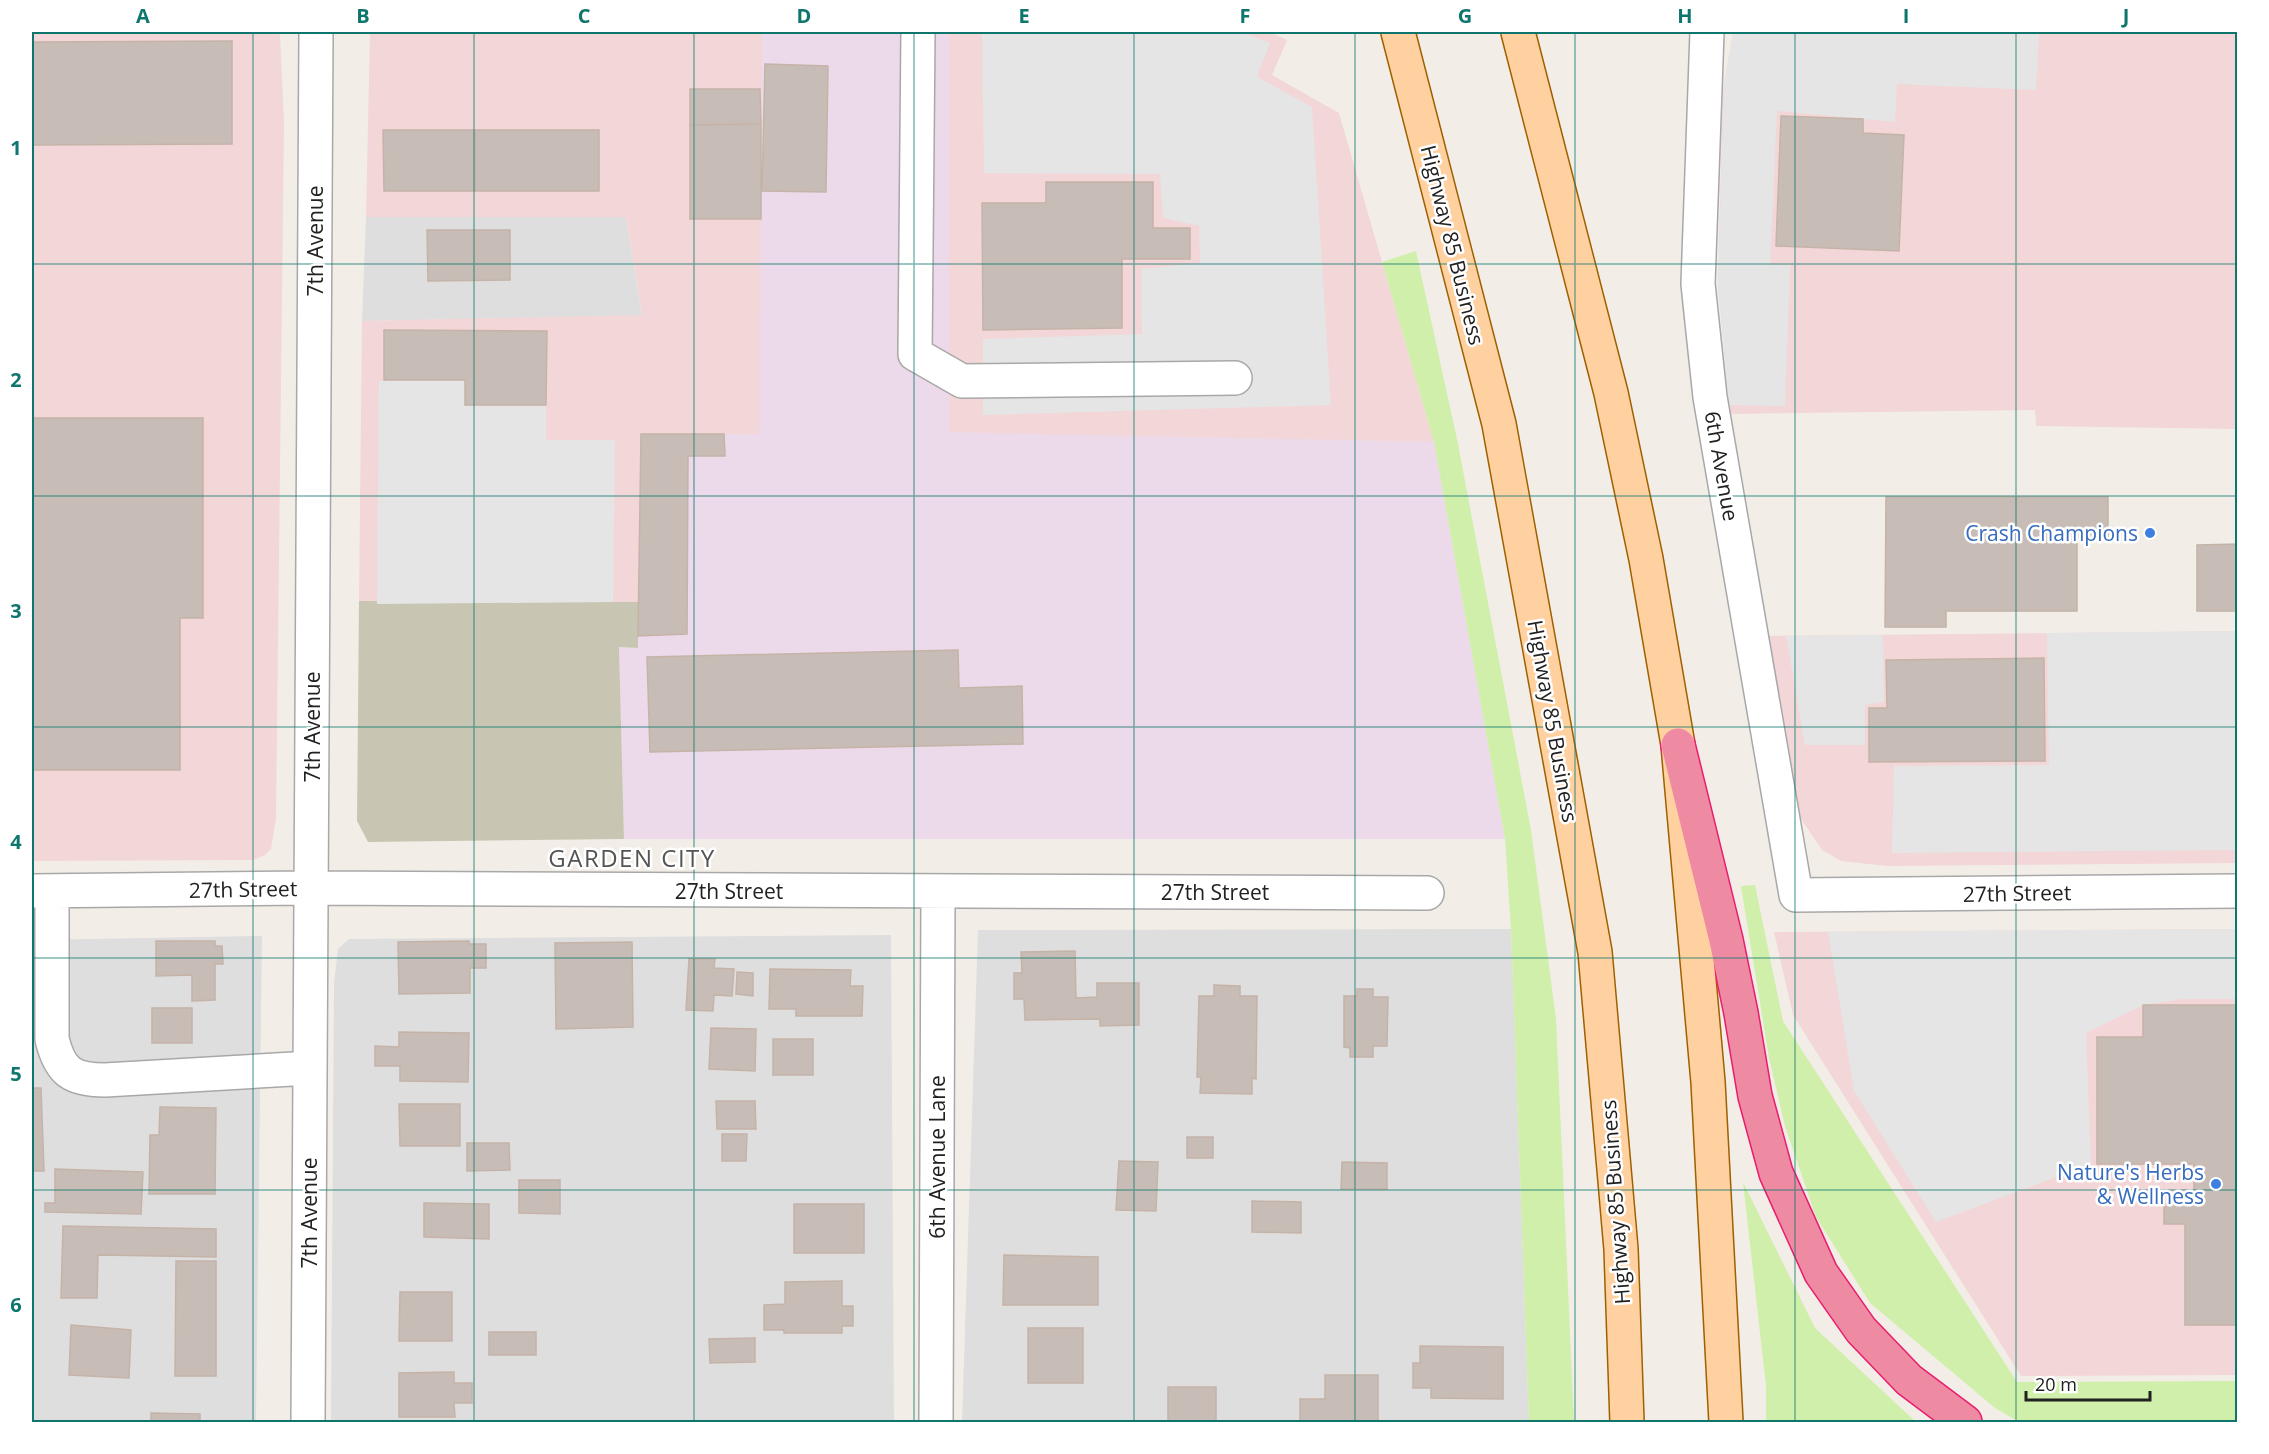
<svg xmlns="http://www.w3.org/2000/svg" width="2269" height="1454" viewBox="0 0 2269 1454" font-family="'Open Sans',sans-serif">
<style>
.residential{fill:#dfdede}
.commercial{fill:#f3d6d7}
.industrial{fill:#ecd9e9}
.construction{fill:#c8c6b2}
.grass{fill:#d0efab}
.parking{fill:#e5e5e5}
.building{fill:#c7bdb6;stroke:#c5b3a8;stroke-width:1.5}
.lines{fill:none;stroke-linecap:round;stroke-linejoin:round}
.minor-casing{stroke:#a8a8a8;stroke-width:36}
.major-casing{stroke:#9f6000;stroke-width:36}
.highway-casing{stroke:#e81d6f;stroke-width:36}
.minor{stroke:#fff;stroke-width:33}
.major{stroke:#ffd0a0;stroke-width:33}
.highway{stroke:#ee8ba3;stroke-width:33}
.grid{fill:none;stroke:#0f766e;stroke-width:1.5;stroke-opacity:0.55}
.shop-dot{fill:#3f7fe0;stroke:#fff;stroke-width:2}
.labels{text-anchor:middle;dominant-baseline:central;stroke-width:5;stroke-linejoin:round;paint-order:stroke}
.street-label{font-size:21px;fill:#212121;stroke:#fff}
.shop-label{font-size:21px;fill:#366cbe;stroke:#fff;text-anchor:end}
.quarter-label{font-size:24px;letter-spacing:1.5px;fill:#545454;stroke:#fff}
.neatline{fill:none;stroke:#0f766e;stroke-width:2}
.grid-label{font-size:20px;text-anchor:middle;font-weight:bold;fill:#0f766e}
</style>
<rect width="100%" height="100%" fill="#f2eee7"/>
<path class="residential" d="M366,217H626L642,316L362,321Z
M1511,929L1529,1422H962L978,930Z
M891,935L894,1422H331L334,983L338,949L349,939Z
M262,936L256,1422H32V940Z"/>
<path class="commercial" d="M32,32H277L280,35L284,122L276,818L271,849L265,855L253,860L32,861Z
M370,32H763L764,434H642L638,602L359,601L362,321L642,315L626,217H366Z
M949,32H1270L1287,40L1272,75L1339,113L1434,442L949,433Z
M1733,32H2237V429L2036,426L2035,410L1730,414L1718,285L1723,91Z
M2237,631V863L1887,866L1841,861L1822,850L1799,816L1766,636Z
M2237,929V1375L2021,1376L1793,1015L1774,932Z"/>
<path class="industrial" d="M762,32H949V432L1434,442L1505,839H624L619,647L638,648L641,434H759Z"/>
<path class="construction" d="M359,601L638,602V648L619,647L624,839L368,842L357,821Z"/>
<path class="grass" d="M1416,251L1458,444L1531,830L1556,1019L1574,1422H1529L1511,929L1505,839L1434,442L1382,262Z
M1755,885L1783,1021L2017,1382L2237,1381V1422H2019L1995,1408L1870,1303L1816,1217L1785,1126L1769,1058L1741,886Z
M1743,1182L1815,1328L1916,1422H1766V1386Z"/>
<path class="parking" d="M982,32H1241L1270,43L1257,77L1312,107L1331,405L983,415V339L1142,334L1141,269L1200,263L1199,226L1163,218L1160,174L984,173Z
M1733,32H2039L2036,90L1897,84L1895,122L1777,111L1770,265H1790L1785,406L1729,405L1718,285L1724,86Z
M465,380V405H546V440H615L613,602L377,604L379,381Z
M2237,631V850L1892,853L1894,766L2049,765L2047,633Z
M1883,635L1884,702L1865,705V745H1805L1786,636Z
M2237,929V999H2182L2143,1005L2086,1033L2091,1164L1936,1222L1854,1091L1828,932Z"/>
<path class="building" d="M232,41V144L32,145V42Z
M765,64L828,66L826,192L762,191Z
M690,89H760L761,124L690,125Z
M1781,116L1863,119V133L1904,135L1899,251L1776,246Z
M761,124V219H690V125Z
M383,130H475V191H384Z
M475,130H599V191H475Z
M1046,182H1153V228H1190V259H1122V328L983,330L982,203H1046Z
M427,230H510V280L428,281Z
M384,330L547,331L546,405H465V380H384Z
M32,418H203V618H180V770H33V815H32Z
M641,434H724L725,456H688L687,634L638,636Z
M1886,497H2108V538H2077V611H1946V627H1885Z
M2238,544V611H2197V545Z
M958,650L959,688L1022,686L1023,744L650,752L647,657Z
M2044,658L2045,761L1869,762V708H1887L1886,660Z
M156,941H215V946H222L223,964H215V1000L192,1001V975L156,976Z
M469,941V944H486V968H470V993L399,994L398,942Z
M632,942L633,1027L556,1029L555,943Z
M1075,951L1076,998L1097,997V983H1139V1025L1100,1026V1019L1025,1020L1024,999H1014V973H1022L1021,952Z
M689,959H715L714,968L734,969L732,996L714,995L713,1011L686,1010Z
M770,969L851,970L850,986H863L862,1016H796V1009H769Z
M737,972L753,973V996L736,994Z
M1214,985L1240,986V996H1257L1256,1079L1252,1078V1094L1200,1093L1201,1077H1197L1199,996H1214Z
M1357,989H1373V997H1388L1387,1046H1373V1057H1350V1048L1344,1047V996H1357Z
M2143,1005H2238V1325H2185V1224H2164V1204H2194V1164H2097V1037H2143Z
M152,1008H192V1043H152Z
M711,1028L756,1029L755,1071L709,1069Z
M399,1032L469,1033L468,1082L400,1081V1066H375V1046L399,1047Z
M773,1039H813V1075H773Z
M32,1088H41L44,1171H32Z
M716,1101H755L756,1129H717Z
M399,1104H460V1146H400Z
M160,1107L216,1108L215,1194H149L150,1135H159Z
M722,1134H747L746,1161H722Z
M1187,1137H1213V1158H1187Z
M467,1143H509L510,1170L467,1171Z
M1119,1161L1158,1162L1156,1211L1116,1210Z
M1342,1162L1387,1163V1189H1341Z
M55,1169L143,1172L141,1214L45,1212V1203H55Z
M519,1180H560V1214L519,1213Z
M1252,1201L1301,1202V1233L1252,1232Z
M424,1203L489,1204V1239L424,1237Z
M794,1204H864V1253H794Z
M63,1226L216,1229V1257L98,1255L97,1298H61Z
M1004,1255L1098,1257V1305H1003Z
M176,1261H216V1376H175Z
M842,1281V1306H853V1326H842V1333H784V1330H764V1305L785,1304V1282Z
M400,1292H452V1341H399Z
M71,1325L131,1330L129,1378L69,1375Z
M1028,1328H1083V1383H1028Z
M489,1332H536V1355H489Z
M755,1338V1362L710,1363L709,1339Z
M1420,1346L1503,1347V1399L1431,1398V1388H1413V1363H1420Z
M454,1372V1383H472V1403H454L455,1417H399V1373Z
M1325,1375H1378V1422H1300V1399H1325Z
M1168,1387H1216V1422H1168Z
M151,1413L200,1414V1422H151Z"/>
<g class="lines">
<defs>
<path id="minor" d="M918,32L915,354L962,381L1235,378
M1707,32L1698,284L1710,397L1796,895L2238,891
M32,891L311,888L1427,893
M52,891V1039C60,1072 72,1080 105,1080L310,1068
M308,1422L316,32
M936,1422L938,892"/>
<path id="major" d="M1398,32L1499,424L1595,952L1621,1249L1627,1422
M1518,32L1611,393L1646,559L1678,745L1708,1082L1726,1422"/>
<path id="highway" d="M1678,745L1726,940L1741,1013L1755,1096L1776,1173L1821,1273L1861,1330L1909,1380L1965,1422"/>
</defs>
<use href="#minor" class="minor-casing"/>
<use href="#major" class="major-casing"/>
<use href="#highway" class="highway-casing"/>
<use href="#minor" class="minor"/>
<use href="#major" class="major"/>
<use href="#highway" class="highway"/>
</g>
<path class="grid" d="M253,32V1422M474,32V1422M694,32V1422M914,32V1422M1134,32V1422M1355,32V1422M1575,32V1422M1795,32V1422M2016,32V1422M32,264H2238M32,496H2238M32,727H2238M32,958H2238M32,1190H2238"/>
<g class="shop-dot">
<circle cx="2150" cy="533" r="6"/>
<circle cx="2216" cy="1184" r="6"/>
</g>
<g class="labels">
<g class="street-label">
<text transform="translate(315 241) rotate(-90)">7th Avenue</text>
<text transform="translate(1453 245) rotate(76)">Highway 85 Business</text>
<text transform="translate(1722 466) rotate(80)">6th Avenue</text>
<text transform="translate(1553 721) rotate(80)">Highway 85 Business</text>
<text transform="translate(312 727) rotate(-90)">7th Avenue</text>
<text transform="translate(243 889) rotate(-1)">27th Street</text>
<text x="729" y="891">27th Street</text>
<text x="1215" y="892">27th Street</text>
<text transform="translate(2017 893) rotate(-1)">27th Street</text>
<text transform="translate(937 1157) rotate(-90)">6th Avenue Lane</text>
<text transform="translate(1615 1202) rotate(-94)">Highway 85 Business</text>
<text transform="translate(309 1213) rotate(-90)">7th Avenue</text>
</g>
<g class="shop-label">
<text x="2138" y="533">Crash Champions</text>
<text x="2204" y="1172">Nature's Herbs<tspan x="2204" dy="24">&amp; Wellness</tspan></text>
</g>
<g class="quarter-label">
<text x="632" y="857">GARDEN CITY</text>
</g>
</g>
<rect width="2269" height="1454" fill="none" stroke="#ffffff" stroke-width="66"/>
<path d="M2026 1391v9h124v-9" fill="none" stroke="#212121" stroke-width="3"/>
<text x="2035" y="1391" font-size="18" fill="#212121" stroke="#ffffff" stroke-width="4.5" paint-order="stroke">20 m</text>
<rect x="33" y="33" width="2203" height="1388" class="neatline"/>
<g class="grid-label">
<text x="143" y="23">A</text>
<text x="363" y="23">B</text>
<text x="584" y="23">C</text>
<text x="804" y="23">D</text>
<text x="1024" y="23">E</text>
<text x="1245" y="23">F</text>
<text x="1465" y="23">G</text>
<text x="1685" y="23">H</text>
<text x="1906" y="23">I</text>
<text x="2126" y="23">J</text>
<text x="16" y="155">1</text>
<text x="16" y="387">2</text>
<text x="16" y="618">3</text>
<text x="16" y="849">4</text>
<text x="16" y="1081">5</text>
<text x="16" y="1312">6</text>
</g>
</svg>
